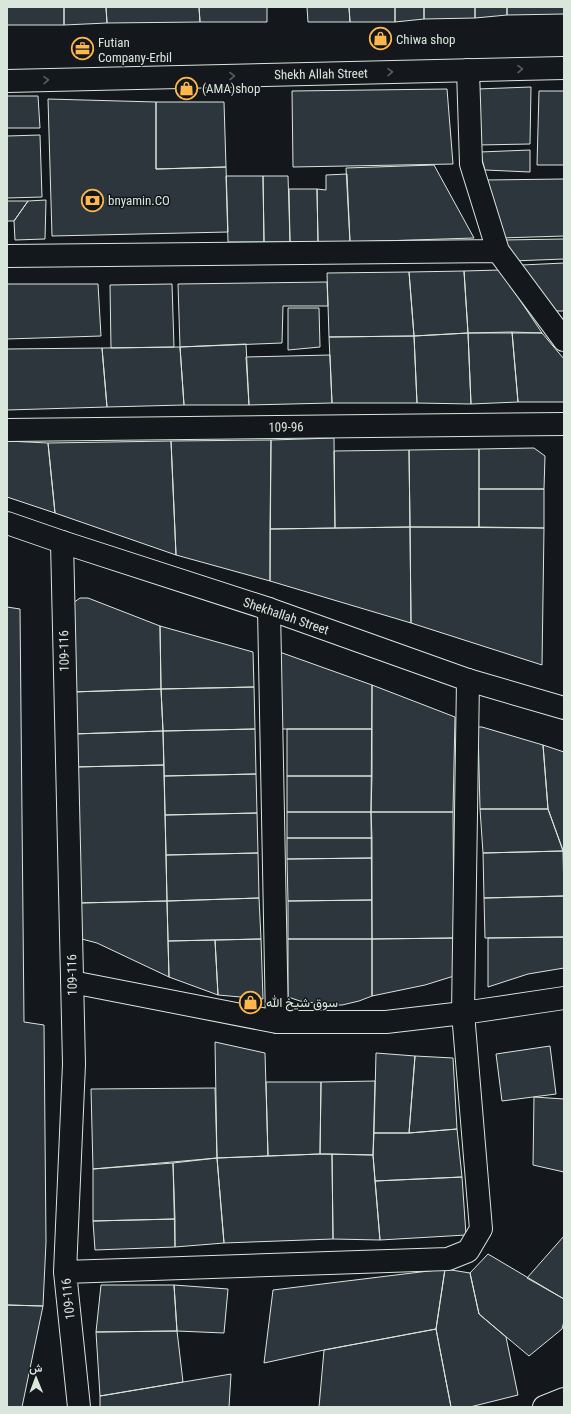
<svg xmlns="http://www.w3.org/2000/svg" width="571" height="1414" viewBox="0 0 571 1414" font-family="'Roboto Condensed',Vazirmatn,sans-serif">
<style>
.building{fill:#2c363c;stroke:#d8e6dc}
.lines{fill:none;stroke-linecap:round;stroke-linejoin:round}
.minor-casing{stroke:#d8e6dc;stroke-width:24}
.tertiary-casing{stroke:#d8e6dc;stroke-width:24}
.secondary-casing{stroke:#d8e6dc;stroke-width:24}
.minor{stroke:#14181c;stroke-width:22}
.tertiary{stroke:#14181c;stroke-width:22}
.secondary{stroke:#14181c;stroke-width:22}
.oneway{stroke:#59605f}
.labels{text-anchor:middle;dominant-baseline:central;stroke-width:3;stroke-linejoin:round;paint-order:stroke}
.poi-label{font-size:13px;fill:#d8e6dc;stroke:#14181c;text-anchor:start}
.street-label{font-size:13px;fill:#d8e6dc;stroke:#14181c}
</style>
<rect width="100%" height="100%" fill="#14181c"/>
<path class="building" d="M7,7H64V25H7Z
M64,7H106L107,23L64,25Z
M106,7H199L200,22L107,23Z
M199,7H267V22H200Z
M307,7H349L350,22H308Z
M349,7H395V22H350Z
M395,7H424V19L395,22Z
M424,7H475V18L424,19Z
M475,7H507V15L475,18Z
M507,7H564V14L507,15Z
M531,87L530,144L478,145L477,89Z
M447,89L453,164L293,167L292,91Z
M539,91H564V165H537Z
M7,96H38L40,128H7Z
M48,99L156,102V169L226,167L228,232L52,236Z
M156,102H224L226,167L156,169Z
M40,135L42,197L7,198V136Z
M530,150V172L485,170L480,152Z
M434,165L474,238L350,242L346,168Z
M347,174L350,242H318L317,189L326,190V175Z
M226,176H263L264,242H228Z
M263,176H288L290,242H264Z
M564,179V236L500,238L486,180Z
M289,189H317L318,242H290Z
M46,200L45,239L15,240L14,221L28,201Z
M7,201H28L14,221H7Z
M564,239V259L512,261L503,240Z
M564,263V311H556L522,265Z
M500,270L542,333H468L464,271Z
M464,271L468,333L414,336L409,272Z
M409,272L414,336L329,337L327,273Z
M327,282L328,306H283L282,343L180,347L178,284Z
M7,284H98L101,336L7,339Z
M172,284L174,347L111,348L110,285Z
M288,308H319L320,347L288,350Z
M512,332L542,333L564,359V402H518Z
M512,332L518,402L471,404L468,333Z
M468,333L471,404L417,403L414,336Z
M414,336L417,403H332L329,337Z
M246,344L249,405H184L180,347Z
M180,347L184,405L107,407L102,348Z
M102,348L107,407L7,410V349Z
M330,355L332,403L249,405L246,357Z
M334,438L335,528L270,529L271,440Z
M271,440L270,581L176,555L171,441Z
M7,441L48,443L55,513L7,497Z
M171,441L176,555L55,513L48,443Z
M534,448L545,456L544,489H479V449Z
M479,449V527H410L409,450Z
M409,450L410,527L335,528L334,451Z
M479,489H544V528L479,527Z
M410,527L544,528L542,665L411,623Z
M410,527L411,623L270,581V529Z
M80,598H88L160,626L161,689L72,692L73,603Z
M7,607L20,609L24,1022L44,1025L46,1242L43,1306L7,1305Z
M160,626L253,652L254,687L161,689Z
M274,650L372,685V729H277Z
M372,685L455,717L453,812H371Z
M254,687L255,729L163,731L161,689Z
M161,689L163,731L73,734L72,692Z
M478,727H482L543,745L548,809H480Z
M255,729L256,774L164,776L163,731Z
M287,729H372V776H287Z
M163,731L164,765L74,767L73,734Z
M543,745L564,752V853L548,809Z
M164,765L167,901L78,903L74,767Z
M256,774L257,813L165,815L164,776Z
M287,776H372L371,812H287Z
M480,809H548L563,851L483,853Z
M287,812H371L372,838H287Z
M371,812H453L454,938L372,939Z
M257,813L258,853L166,855L165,815Z
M287,838H372V858L287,859Z
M563,851L564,896L484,898L483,853Z
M258,853L259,898L167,901L166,855Z
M372,858V900L288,901L287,859Z
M564,896V937L485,938L484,898Z
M259,898L261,939L168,941L167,901Z
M372,900V939H288V901Z
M167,901L169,977L97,943L78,938V903Z
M564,937V968L528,974L488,987V938Z
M454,938V976L425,985L372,996V939Z
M261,939L263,999L218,995L215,940Z
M288,939H372V996L359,1001L342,1005H330L300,1001L288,997Z
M215,940L218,995L169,977L168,941Z
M215,1042L265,1053L268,1156L217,1158Z
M550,1046L556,1094L502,1101L496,1054Z
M376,1053L415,1056L409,1133H374Z
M415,1056L453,1058L457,1129L409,1133Z
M375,1081L373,1155L320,1154L321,1082Z
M266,1082H321L320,1154L268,1156Z
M215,1088L217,1158L93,1169L91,1089Z
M534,1097L564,1099V1172L533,1165Z
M457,1129L462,1177L375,1181L373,1155L374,1133H409Z
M320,1154H332L333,1239L224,1243L217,1158Z
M332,1154L373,1155L380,1240L333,1239Z
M217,1158L224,1243L175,1247L173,1163Z
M173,1163L175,1219L93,1221V1169Z
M462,1177L466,1235L380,1240L375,1181Z
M175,1219V1247L95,1250L93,1221Z
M564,1236V1299L527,1278Z
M488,1254L564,1299V1321L562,1329L529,1356L479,1314L470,1273Z
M445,1269L470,1273L479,1314L506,1337L518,1395L470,1407H451L436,1329Z
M445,1269L436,1329L324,1350L264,1363L273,1290Z
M101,1285H174L177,1331L96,1332Z
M174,1285L228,1289L224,1333L177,1331Z
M7,1305L43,1306L22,1407H7Z
M436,1329L451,1407H319L324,1350Z
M177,1331L183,1382L100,1396L96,1332Z
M231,1374L229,1407H100V1396Z"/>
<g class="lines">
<defs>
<path id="minor" d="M468,70L471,164L498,251L564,340
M7,256L498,251
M7,430L564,424
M62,542L74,1064L65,1272L79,1407
M269,609L277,1022
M72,982L277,1022H386L463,1013L564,998
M65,1272L448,1259L468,1251L481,1229L463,1013L468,680
M544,1407L564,1399"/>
<path id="tertiary" d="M7,523L62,542L269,609L468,680L564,708"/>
<path id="secondary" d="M7,81L564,68"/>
</defs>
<use href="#minor" class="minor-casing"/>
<use href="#tertiary" class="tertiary-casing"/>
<use href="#secondary" class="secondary-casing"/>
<use href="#minor" class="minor"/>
<use href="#tertiary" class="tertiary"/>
<use href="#secondary" class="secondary"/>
</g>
<defs><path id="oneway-chevron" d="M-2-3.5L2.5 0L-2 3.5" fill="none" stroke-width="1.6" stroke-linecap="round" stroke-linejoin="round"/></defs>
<g class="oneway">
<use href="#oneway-chevron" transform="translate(520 69) rotate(-1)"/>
<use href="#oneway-chevron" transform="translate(390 72) rotate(-1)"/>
<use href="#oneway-chevron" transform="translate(232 76) rotate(-1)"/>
<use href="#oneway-chevron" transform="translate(46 80) rotate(-1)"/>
</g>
<defs>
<symbol id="shop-ring" viewBox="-11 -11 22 22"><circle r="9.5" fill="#14181c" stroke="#ffb74d" stroke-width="1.5"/><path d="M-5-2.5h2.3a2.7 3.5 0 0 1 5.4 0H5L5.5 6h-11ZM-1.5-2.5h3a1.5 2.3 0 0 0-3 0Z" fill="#ffb74d"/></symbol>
<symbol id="office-ring" viewBox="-11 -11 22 22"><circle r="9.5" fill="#14181c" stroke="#ffb74d" stroke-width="1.5"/><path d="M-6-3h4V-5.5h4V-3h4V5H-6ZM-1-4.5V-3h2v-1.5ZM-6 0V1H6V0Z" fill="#ffb74d"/></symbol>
<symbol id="bank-ring" viewBox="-11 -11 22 22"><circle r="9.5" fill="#14181c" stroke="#ffb74d" stroke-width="1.5"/><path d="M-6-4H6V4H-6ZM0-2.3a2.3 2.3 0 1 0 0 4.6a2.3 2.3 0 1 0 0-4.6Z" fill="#ffb74d"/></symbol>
</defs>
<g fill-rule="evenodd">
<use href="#shop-ring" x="368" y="26" width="25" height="25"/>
<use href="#office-ring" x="70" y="36" width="25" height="25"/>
<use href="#shop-ring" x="174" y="76" width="25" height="25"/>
<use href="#bank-ring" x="80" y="188" width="25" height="25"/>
<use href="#shop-ring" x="238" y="990" width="25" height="25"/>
</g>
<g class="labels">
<g class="poi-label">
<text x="396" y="39">Chiwa shop</text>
<text x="98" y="42">Futian<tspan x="98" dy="15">Company-Erbil</tspan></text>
<text x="202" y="88">(AMA)shop</text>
<text x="108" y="200">bnyamin.CO</text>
<text x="266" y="1002">سوق شيخ الله</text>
</g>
<g class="street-label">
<text transform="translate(321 74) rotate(-1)">Shekh Allah Street</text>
<text transform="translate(286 427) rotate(-1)">109-96</text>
<text transform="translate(286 616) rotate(19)">Shekhallah Street</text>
<text transform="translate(64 651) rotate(-91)">109-116</text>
<text transform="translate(72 975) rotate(-91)">109-116</text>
<text transform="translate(68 1299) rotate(-96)">109-116</text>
</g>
</g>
<rect width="571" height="1414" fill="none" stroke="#d8e6dc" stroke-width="16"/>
<g transform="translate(36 1378) rotate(359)" stroke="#14181c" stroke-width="3" paint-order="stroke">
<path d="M0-3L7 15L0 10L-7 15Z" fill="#d8e6dc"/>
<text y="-6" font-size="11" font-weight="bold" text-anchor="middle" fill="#d8e6dc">ش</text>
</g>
</svg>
